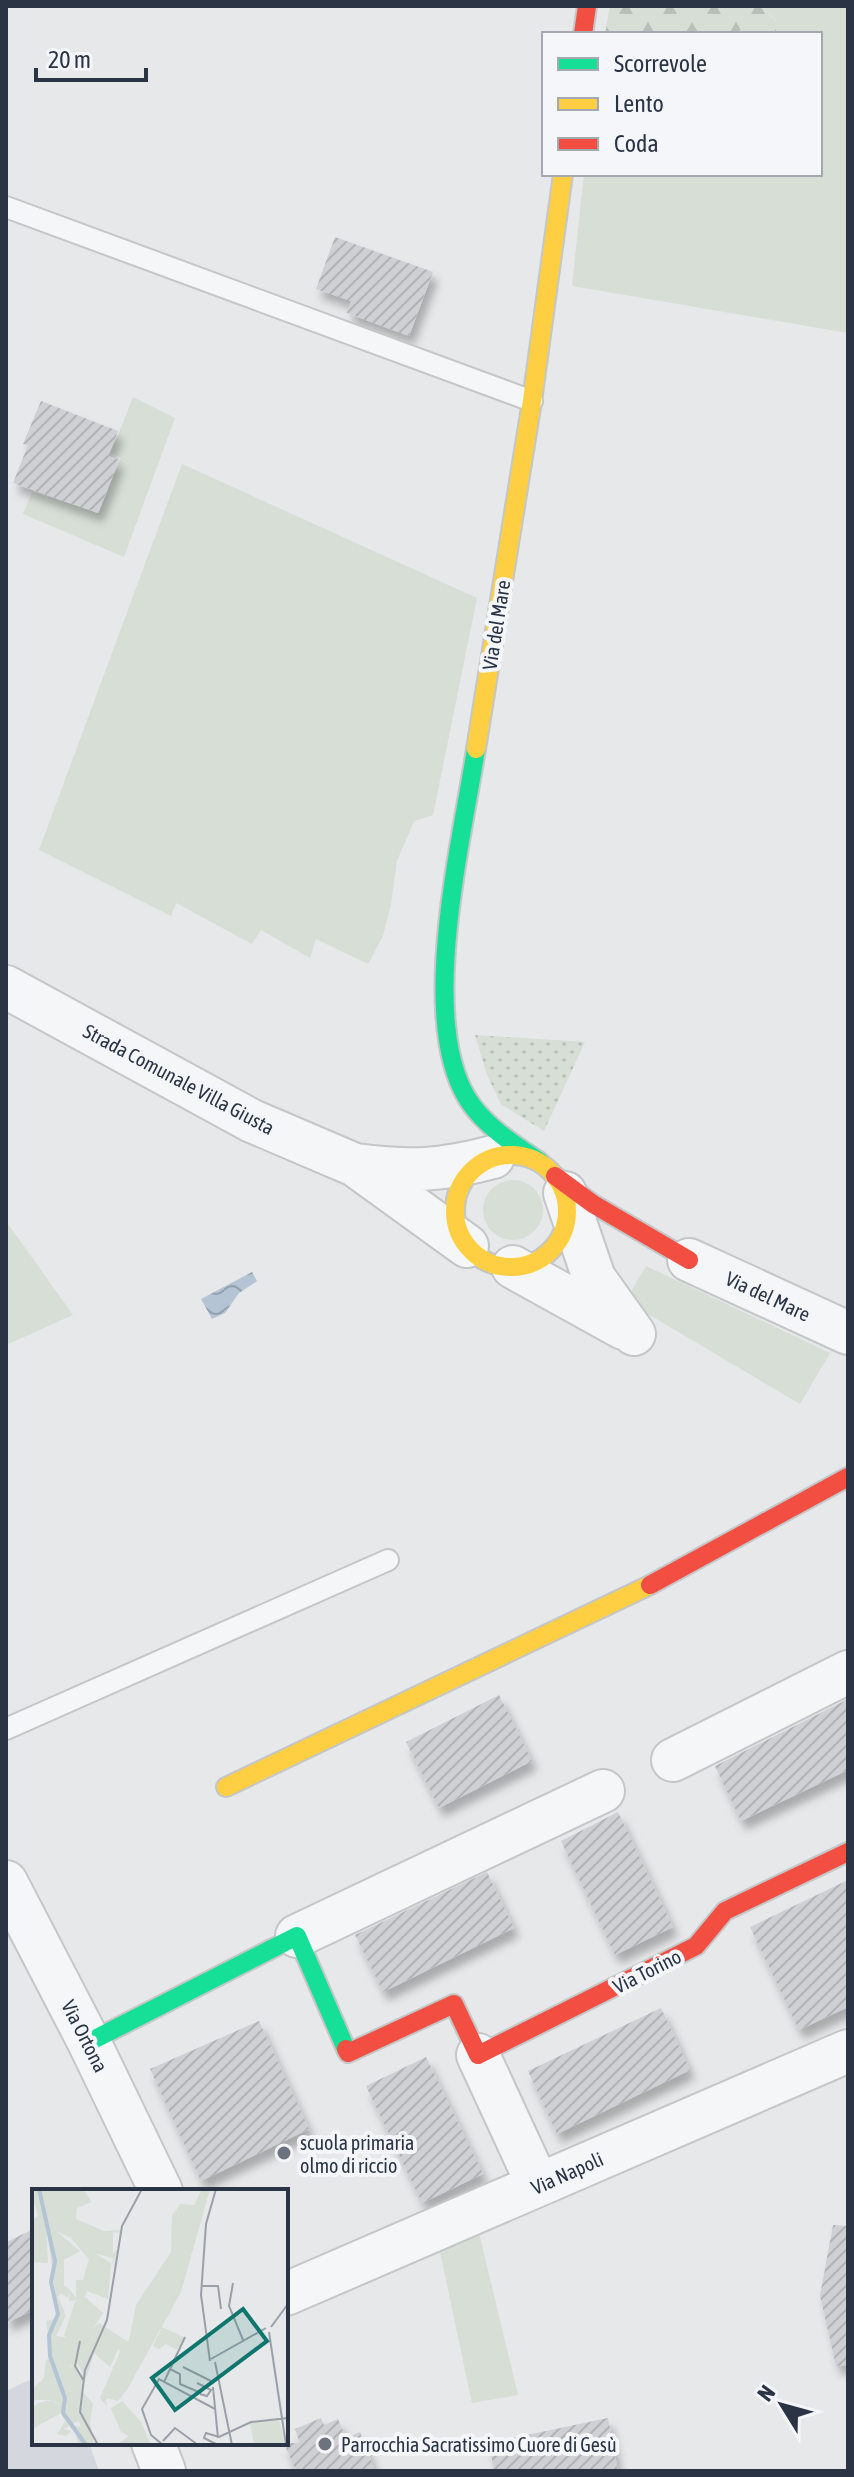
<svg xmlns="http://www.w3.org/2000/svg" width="854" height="2477" viewBox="0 0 854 2477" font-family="'Asap Condensed',sans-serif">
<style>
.built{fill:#d4d7dd}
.green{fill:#d6ded6}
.forest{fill:url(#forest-firs)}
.park{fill:url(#park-dots)}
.water{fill:url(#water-waves)}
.building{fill:url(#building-hatch);filter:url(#shadow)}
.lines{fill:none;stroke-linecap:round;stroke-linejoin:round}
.lane-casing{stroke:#c4c6c8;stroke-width:24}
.street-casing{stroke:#c4c6c8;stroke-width:46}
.fast-casing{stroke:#c4c6c8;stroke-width:22}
.slow-casing{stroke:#c4c6c8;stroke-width:22}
.jam-casing{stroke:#c4c6c8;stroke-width:22}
.lane{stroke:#f5f6f7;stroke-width:20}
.street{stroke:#f5f6f7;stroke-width:42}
.fast{stroke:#16e098;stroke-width:18}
.slow{stroke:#ffcf43;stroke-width:18}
.jam{stroke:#f24e42;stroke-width:18}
.poi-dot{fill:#6c737f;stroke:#f4f6f9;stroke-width:3}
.labels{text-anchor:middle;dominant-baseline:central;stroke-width:8;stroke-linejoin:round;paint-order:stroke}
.street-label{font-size:20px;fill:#2b3445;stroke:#f4f6f9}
.poi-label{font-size:20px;fill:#2b3445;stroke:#f4f6f9;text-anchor:start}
.inset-river{fill:none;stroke:#b4c4d5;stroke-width:4}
.inset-road{fill:none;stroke:#9ba0a8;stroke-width:2}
.view{fill:#0f766e;fill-opacity:0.15;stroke:#0f766e;stroke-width:4}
.inset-edge{fill:none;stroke:#2b3445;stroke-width:4}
</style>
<defs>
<pattern id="forest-firs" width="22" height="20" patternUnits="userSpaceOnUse" patternTransform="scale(2)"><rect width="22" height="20" fill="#d6ded6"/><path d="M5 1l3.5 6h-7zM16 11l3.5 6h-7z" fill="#b8bfb9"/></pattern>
<pattern id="park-dots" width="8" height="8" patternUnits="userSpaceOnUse" patternTransform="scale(2)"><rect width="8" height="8" fill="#d6ded6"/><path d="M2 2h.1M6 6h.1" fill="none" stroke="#b8bfb9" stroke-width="1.8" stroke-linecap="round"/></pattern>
<pattern id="water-waves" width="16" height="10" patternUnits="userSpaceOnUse" patternTransform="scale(2)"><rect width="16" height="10" fill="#b4c4d5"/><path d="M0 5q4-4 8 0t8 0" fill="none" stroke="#93a0af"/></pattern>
<pattern id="building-hatch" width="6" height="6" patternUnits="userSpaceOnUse" patternTransform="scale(2)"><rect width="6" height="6" fill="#ced0d3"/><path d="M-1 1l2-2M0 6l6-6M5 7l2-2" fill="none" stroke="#b1b3b6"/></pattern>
<filter id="shadow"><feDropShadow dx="5" dy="9" stdDeviation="4" flood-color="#0004"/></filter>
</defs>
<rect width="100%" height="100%" fill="#e6e8ea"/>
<path class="built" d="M34,2378V2443H89L99,2471H6V2391Z"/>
<path class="green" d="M761,6H848V333L572,286L584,174H820V34H776V20Z
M133,397L175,418L124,557L23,514L32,492L99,513L121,458L111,453Z
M182,464L477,598L433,815L414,821L397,861L391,904L383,936L368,964L316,939L310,958L261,930L252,944L176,903L171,916L39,850Z
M483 1210a30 30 0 1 1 60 0a30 30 0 1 1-60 0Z
M6,1221L73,1315L6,1345Z
M646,1266L830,1353L800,1404L626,1301Z
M479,2233L518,2395L472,2403L439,2247Z"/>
<path class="forest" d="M610,6H761L776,21V34H746L741,30L733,34H605Z"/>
<path class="park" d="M475,1035L585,1042L544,1131L501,1104L487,1075Z"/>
<path class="water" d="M252,1272L257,1281L239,1293L225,1313L212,1319L201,1299Z"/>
<path class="building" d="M335,237L433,272L409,336L347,313L351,301L316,289Z
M41,401L118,431L108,456L119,460L98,513L13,483L28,445L23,444Z
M499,1695L532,1761L439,1808L406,1742Z
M848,1699V1770L741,1821L715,1766Z
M618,1812L673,1927L615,1955L561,1841Z
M487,1872L514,1928L383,1992L355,1935Z
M848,1880V2007L799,2030L750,1927Z
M661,2008L690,2070L557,2134L528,2071Z
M259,2021L309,2129L201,2181L150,2069Z
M426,2057L483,2174L422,2203L366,2086Z
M833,2225L848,2226V2365L836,2366L820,2296Z
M34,2229V2310L6,2323V2242Z
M321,2418L324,2425L338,2419L346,2438L360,2432L375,2471H296L284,2443H300L295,2429Z
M608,2418L618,2471H494L489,2443Z"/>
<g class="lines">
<defs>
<path id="lane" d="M6,207L532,401
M6,1729L388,1560"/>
<path id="street" d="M6,987L252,1121L355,1165L467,1246
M356,1165C409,1172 441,1171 493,1157
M565,1193L594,1278L634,1334
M689,1260L848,1333
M513,1267L623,1328
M673,1760L848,1672
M6,1882L89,2042L161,2191
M297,1936L603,1791
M478,2055L538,2185
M286,2294L848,2051
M153,2443L164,2471"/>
<path id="fast" d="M476,749C462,840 418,1017 467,1098C484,1126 514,1144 540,1162
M89,2042L297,1936L346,2049"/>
<path id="slow" d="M476,749L532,401L563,174
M455 1211a56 56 0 1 1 112 0a56 56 0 1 1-112 0Z
M226,1787L650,1585"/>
<path id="jam" d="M583,34L587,6
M555,1176L593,1204L689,1260
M650,1585L848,1477
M346,2049L348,2053L454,2004L478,2055L696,1946L725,1911L848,1852"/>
</defs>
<use href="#lane" class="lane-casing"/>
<use href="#street" class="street-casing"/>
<use href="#fast" class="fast-casing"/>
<use href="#slow" class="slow-casing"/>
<use href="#jam" class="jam-casing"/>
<use href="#lane" class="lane"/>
<use href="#street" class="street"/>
<use href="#fast" class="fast"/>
<use href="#slow" class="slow"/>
<use href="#jam" class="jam"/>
</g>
<g class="poi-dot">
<circle cx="284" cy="2153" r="8"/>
<circle cx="325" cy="2444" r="8"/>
</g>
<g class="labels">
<g class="street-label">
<text transform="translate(496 625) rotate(-81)">Via del Mare</text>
<text transform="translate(179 1079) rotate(28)">Strada Comunale Villa Giusta</text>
<text transform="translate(768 1296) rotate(25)">Via del Mare</text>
<text transform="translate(647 1971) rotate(-27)">Via Torino</text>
<text transform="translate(85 2036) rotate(63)">Via Ortona</text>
<text transform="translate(567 2173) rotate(-24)">Via Napoli</text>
</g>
<g class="poi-label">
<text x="300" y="2142">scuola primaria<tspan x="300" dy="23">olmo di riccio</tspan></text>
<text x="341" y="2444">Parrocchia Sacratissimo Cuore di Gesù</text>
</g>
</g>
<g transform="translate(32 2189)">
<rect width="256" height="256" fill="#e6e8ea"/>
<path d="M15,0H51L60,13L45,19L44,30L72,42L88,41L87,54V44L81,43V64L86,60L80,78L81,69L62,64L79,74L76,110L55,102L51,111L37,112L38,101L44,109V91H51L57,70L39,49L24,42ZM0,5H7L14,34L16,74L0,73V31L6,27ZM67,134L96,153L89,154L78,178L62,164L52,196L38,199L43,214L32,202L51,185L44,172L37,178L27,175V192L22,195L32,218L21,211H0V201L12,189L14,171L36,163L43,167L53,146ZM130,138L152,148L145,161L134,155L127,160L121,157ZM247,230L252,254L222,256L218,234Z" fill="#d6ded6"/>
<path d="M1,0L27,5L18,11L24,42L48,62L32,71V96L38,101L36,109L29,104L26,108L34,126L24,147L36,149L32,147L43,113L53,108L71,124L43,167L36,163L20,172L14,132L23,130L25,117L14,34ZM170,0H178L149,103L96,199L86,212L74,209L75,217L68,209L88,163L85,156L97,152L104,116L139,63L140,27L148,15L162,16ZM44,172L51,203L61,215L58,232L62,256L46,254L41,236L49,238L47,232L31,240L39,242L34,247L25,245L33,232L29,224L0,240V219L6,214L20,211L32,218L20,197L27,192V175L38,178ZM90,212L109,233L119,256H84L97,247L89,243L79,219Z" fill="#d6ded6"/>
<path class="inset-river" d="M7,0L23,72L19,93L26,125L17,146L18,167L33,209L31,224L54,256"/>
<path class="inset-road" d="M201,94L197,117L211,151M170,97H186L189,120M239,138L256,115M237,143L254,256M48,152L43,177L52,192M179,170L234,139M178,172L169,106L174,35L184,0M183,173L200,256M151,178L181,193M138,180L148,185V195L169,204M132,193L153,148M165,194L179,201L175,207L168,205M181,198L186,249M131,252L143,239L166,256M184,255L172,249L174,244L187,248L219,233L256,229M66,256L48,223L53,181L75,131L90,37L110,0M131,256L119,246L110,220L127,190L183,220"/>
<path class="view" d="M211,120L235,152L143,221L120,189Z"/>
<rect width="256" height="256" class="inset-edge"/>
</g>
<rect width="854" height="2477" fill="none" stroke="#2b3445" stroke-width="16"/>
<rect x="542" y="32" width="280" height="144" fill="#f4f6f9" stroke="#a4a8b1" stroke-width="2"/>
<rect x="558" y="58" width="40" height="12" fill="#16e098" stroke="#a4a8b1" stroke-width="2"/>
<text x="614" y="72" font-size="24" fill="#2b3445">Scorrevole</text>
<rect x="558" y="98" width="40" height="12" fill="#ffcf43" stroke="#a4a8b1" stroke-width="2"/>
<text x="614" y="112" font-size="24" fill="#2b3445">Lento</text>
<rect x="558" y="138" width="40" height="12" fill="#f24e42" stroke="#a4a8b1" stroke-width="2"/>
<text x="614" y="152" font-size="24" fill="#2b3445">Coda</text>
<g transform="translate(782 2405) rotate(307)" stroke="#f4f6f9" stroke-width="6" paint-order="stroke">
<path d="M0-6L14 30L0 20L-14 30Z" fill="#2b3445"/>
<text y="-12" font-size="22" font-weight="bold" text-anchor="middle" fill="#2b3445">N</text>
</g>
<path d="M36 68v12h110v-12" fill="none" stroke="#2b3445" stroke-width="4"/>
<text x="48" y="68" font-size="24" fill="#2b3445" stroke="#f4f6f9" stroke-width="6" paint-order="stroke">20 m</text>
</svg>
